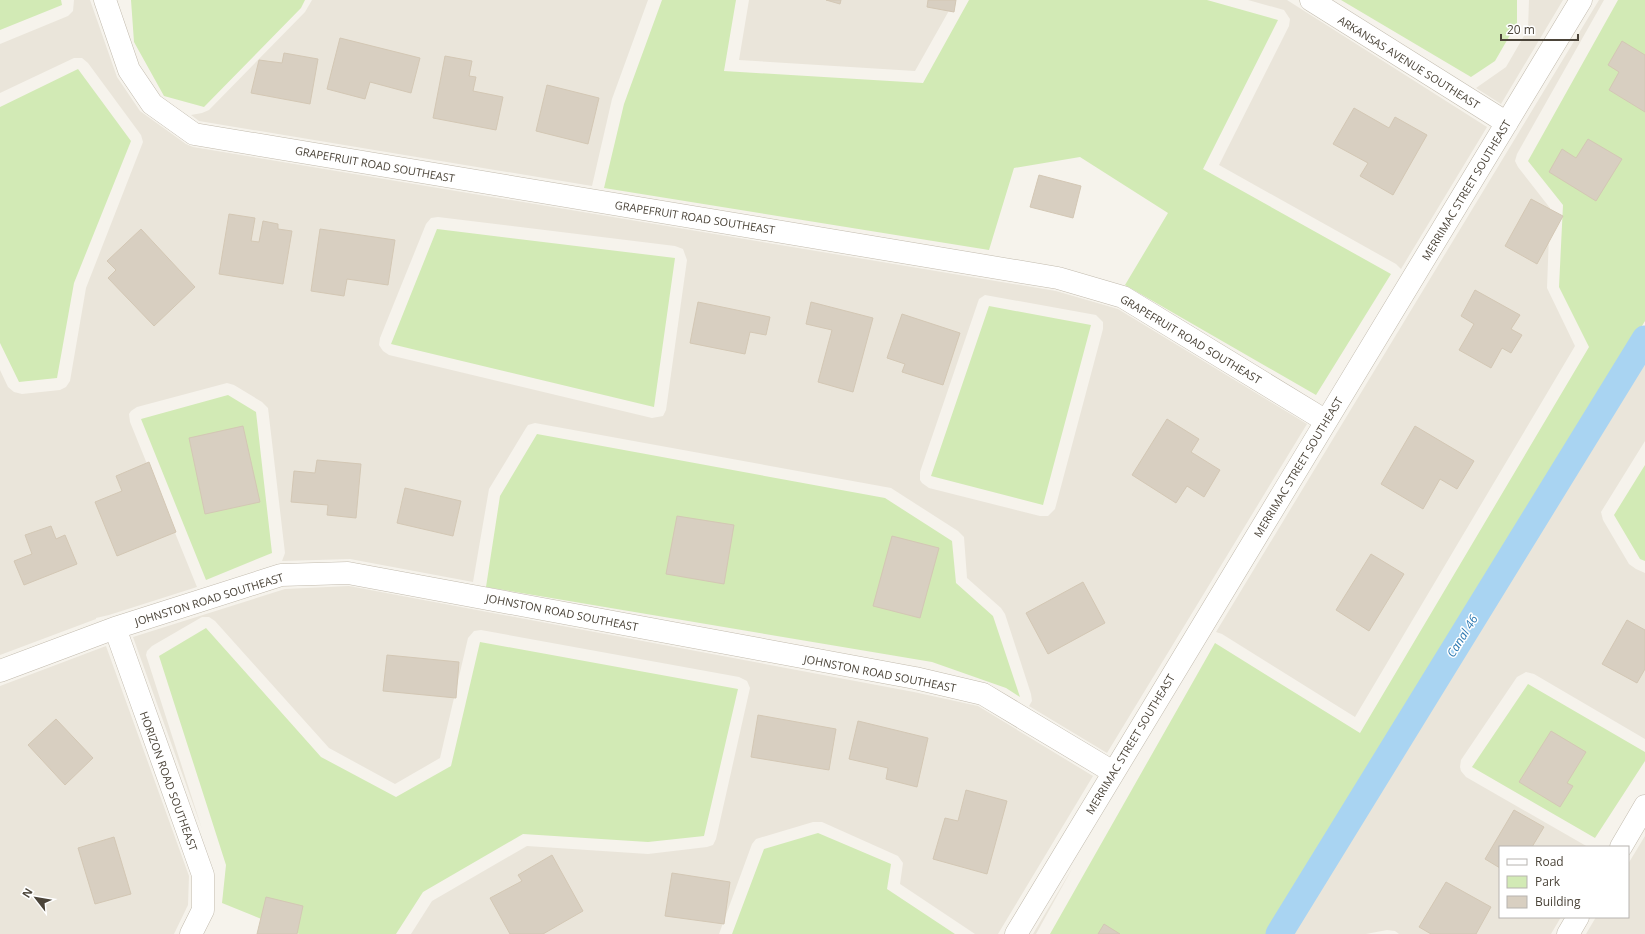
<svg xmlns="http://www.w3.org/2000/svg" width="1645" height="934" viewBox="0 0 1645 934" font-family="'Open Sans',sans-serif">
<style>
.residential{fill:#eae5da;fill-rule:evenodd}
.green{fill:#d2eab5}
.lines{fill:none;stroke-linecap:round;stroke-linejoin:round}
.canal{stroke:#a9d4f2;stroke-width:27}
.building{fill:#d8cfc1;stroke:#d3c7b4}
.minor-casing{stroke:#c2bbae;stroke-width:23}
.minor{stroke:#fff;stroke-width:22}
.labels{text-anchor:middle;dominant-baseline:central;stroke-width:3;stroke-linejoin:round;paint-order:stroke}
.street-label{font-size:11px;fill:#4b4439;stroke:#fff}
.water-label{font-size:12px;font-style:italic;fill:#2e7ab2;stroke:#fff}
</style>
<rect width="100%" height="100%" fill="#f6f3ec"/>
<path class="residential" d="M74,0H90L117,77L140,111L186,144L193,147L1056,291L1118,309L1307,424L1107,753L1029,706L1032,701L1031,694L1005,614L1001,608L967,578L964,537L958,531L891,488L535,423L528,425L526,428L489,489L473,582L350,559L282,561L285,553L268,408L262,402L234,385L227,383L137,407L131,411L129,414L130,422L197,587L109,615L96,618V619L0,655V370L8,387L14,392L22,394L60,390L66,387L70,381L86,288L143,142L141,135L88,63L82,58H74L0,93V44L68,16L73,11ZM438,217L675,246L683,249L687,260L666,410L663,416L652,418L389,355L383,351L379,345L380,338L426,224L431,218ZM985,295L1096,315L1103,322V329L1055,509L1048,516H1040L929,488L922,483L920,480V472L979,299Z
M312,0H648L612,99L592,186L199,121L191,115L202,113L209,110L305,12Z
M749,0H955L915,71L739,60Z
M1248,0H1287L1487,127L1401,269L1396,264L1219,165L1289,26L1290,19L1284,10Z
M1529,0H1563L1501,104L1476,88L1506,67L1528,29Z
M1599,0H1604L1517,154L1515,161L1518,167L1550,208L1547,288L1575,346L1355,717L1222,634L1216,632Z
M1645,345V441L1601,512L1603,520L1629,564L1636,569L1645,573V739L1534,674L1526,672L1517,677L1461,760L1460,767L1461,771L1466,777L1588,847H1500V917H1561L1551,934H1399L1395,931L1387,930L1366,934H1283Z
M349,586L914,692L978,706L1093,776L998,934H975L900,884L903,863L898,856L822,822H813L756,839L752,844L719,934H411L432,901L527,846L648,854L707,847L713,845L716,839L750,688L747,681L739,677L481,630L474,631L468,638L440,758L395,784L329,748L215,621L209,617H202L152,646L147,651L146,655L202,829L133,637L285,589Z
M106,646L189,876L188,905L174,934H0V686Z
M1645,836V934H1586L1596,917H1628V864Z
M1073,867L1036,934H1033Z"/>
<path class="green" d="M0,0H61L62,5L0,30Z
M131,0H305L301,8L204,107L164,96L134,42Z
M662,0H736L724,71L923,83L969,0H1207L1278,20L1203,169L1391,274L1316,395L1125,285L1168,213L1080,157L1014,168L989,250L604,188L624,104Z
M1341,0H1517V23L1495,61L1471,77Z
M1618,0H1645V321L1268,934H1050L1215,643L1360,733L1589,347L1559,287L1563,205L1528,161Z
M78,69L131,141L74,283L57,378L19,382L0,343V107Z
M437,229L675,258L654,407L391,344Z
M989,306L1091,325L1043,505L931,476Z
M228,395L256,412L272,553L206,580L141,419Z
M537,434L885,498L952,541L956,583L993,616L1020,697L1006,688L932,662L486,587L500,496Z
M1645,465V561L1640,559L1614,515Z
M206,628L321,757L396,797L451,766L480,642L738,689L704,836L648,842L523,834L423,892L396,934H299L222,903L226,865L159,656Z
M1528,684L1645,752V761L1595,838L1472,767Z
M818,833L891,864L887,889L955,934H732L764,849Z"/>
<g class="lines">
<path class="canal" d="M1279,934L1645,339"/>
</g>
<path class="building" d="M826,0H841L840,4Z
M928,0H956L954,12L927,7Z
M340,38L420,58L411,93L370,82L365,99L327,89Z
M1622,41L1645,55V112L1609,90L1619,72L1608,65Z
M284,53L318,59L310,104L251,93L259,60L282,63Z
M445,56L472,61L469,76L476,77L473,91L503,97L496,130L433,118Z
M547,85L599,98L588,144L536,131Z
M1354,108L1389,128L1395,117L1427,135L1393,195L1360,176L1368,163L1333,144Z
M1588,139L1622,159L1596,201L1549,172L1562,149L1576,158Z
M1039,175L1081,186L1073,218L1030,207Z
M1531,199L1563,216L1537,264L1505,246Z
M229,214L255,218L251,241L259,242L263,221L278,224V229L292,231L283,284L219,274Z
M141,229L195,287L154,326L108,278L116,270L107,261Z
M320,229L395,240L388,285L347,279L344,296L311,291Z
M1475,290L1520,315L1511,329L1522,335L1511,353L1502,348L1491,368L1459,350L1474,324L1461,316Z
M698,302L770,317L766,335L750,332L745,354L690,343Z
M811,302L873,318L853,392L818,382L832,330L806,324Z
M902,314L960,333L943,385L902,372L905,364L887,358Z
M1167,419L1199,439L1191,452L1220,470L1204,497L1187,486L1176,503L1132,475Z
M243,426L260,502L205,514L189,438Z
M1415,426L1474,461L1457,489L1440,479L1423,509L1381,484Z
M317,460L361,464L356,518L327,515L328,505L291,502L294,471L315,473Z
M149,462L176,532L117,556L95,502L122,491L116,476Z
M405,488L461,501L453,536L397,523Z
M677,516L734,525L724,584L666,574Z
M51,526L56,539L65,535L77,564L24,585L14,561L32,554L25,535Z
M892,536L939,548L920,618L873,606Z
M1371,554L1404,574L1369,631L1336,610Z
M1083,582L1105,623L1048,654L1026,613Z
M1627,620L1645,630V669L1637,683L1602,664Z
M387,655L459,662L456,698L383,691Z
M758,715L836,729L829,770L751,757Z
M56,719L93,758L65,785L28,745Z
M858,721L928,738L917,787L886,779L888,768L849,759Z
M1551,731L1586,752L1567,783L1573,786L1560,807L1519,782Z
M966,790L1007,801L987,874L933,859L945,818L958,821Z
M1514,810L1544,827L1532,847H1500V868L1485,859Z
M114,837L131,894L95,904L78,848Z
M552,855L583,911L543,934H510L490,898L522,881L518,875Z
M672,873L730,882L724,924L665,916Z
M1446,882L1491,907L1476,934H1431L1419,927Z
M266,897L303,906L297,934H257Z
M1104,924L1120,934H1098Z"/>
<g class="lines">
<defs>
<path id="minor" d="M105,0L129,70L152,104L194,134L1058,278L1123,297L1326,421
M1311,0L1507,123
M115,628L203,875V910L191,934
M0,671L115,628L281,575L348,573L915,678L983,694L1113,772
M1621,847L1645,806
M1016,934L1581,0
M1568,934L1578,917"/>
</defs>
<use href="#minor" class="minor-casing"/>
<use href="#minor" class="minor"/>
</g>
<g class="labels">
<g class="street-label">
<text transform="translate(1409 62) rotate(32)">ARKANSAS AVENUE SOUTHEAST</text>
<text transform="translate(375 164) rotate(10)">GRAPEFRUIT ROAD SOUTHEAST</text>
<text transform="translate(1466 190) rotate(-59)">MERRIMAC STREET SOUTHEAST</text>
<text transform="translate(695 217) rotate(9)">GRAPEFRUIT ROAD SOUTHEAST</text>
<text transform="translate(1191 339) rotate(31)">GRAPEFRUIT ROAD SOUTHEAST</text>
<text transform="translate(1298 467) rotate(-59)">MERRIMAC STREET SOUTHEAST</text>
<text transform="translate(209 599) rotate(-17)">JOHNSTON ROAD SOUTHEAST</text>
<text transform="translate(562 612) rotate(11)">JOHNSTON ROAD SOUTHEAST</text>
<text transform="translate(880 673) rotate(11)">JOHNSTON ROAD SOUTHEAST</text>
<text transform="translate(1130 744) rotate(-59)">MERRIMAC STREET SOUTHEAST</text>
<text transform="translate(169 781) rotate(70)">HORIZON ROAD SOUTHEAST</text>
</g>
<g class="water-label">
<text transform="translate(1462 636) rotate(-58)">Canal 46</text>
</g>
</g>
<rect x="1499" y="846" width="130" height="72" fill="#ffffff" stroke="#b7b4b0"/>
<rect x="1507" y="859" width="20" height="6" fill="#ffffff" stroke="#b7b4b0"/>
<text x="1535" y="866" font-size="12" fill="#4b4439">Road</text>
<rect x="1507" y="876" width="20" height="12" fill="#d2eab5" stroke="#b7b4b0"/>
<text x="1535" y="886" font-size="12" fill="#4b4439">Park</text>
<rect x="1507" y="896" width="20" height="12" fill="#d8cfc1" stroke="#b7b4b0"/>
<text x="1535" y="906" font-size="12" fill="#4b4439">Building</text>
<g transform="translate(36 898) rotate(301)" stroke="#ffffff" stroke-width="3" paint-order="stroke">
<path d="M0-3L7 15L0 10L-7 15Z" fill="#4b4439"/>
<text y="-6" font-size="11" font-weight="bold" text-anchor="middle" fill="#4b4439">N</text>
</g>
<path d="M1501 34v6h77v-6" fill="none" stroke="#4b4439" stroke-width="2"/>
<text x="1507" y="34" font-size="12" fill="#4b4439" stroke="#ffffff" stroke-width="3" paint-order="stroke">20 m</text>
</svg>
